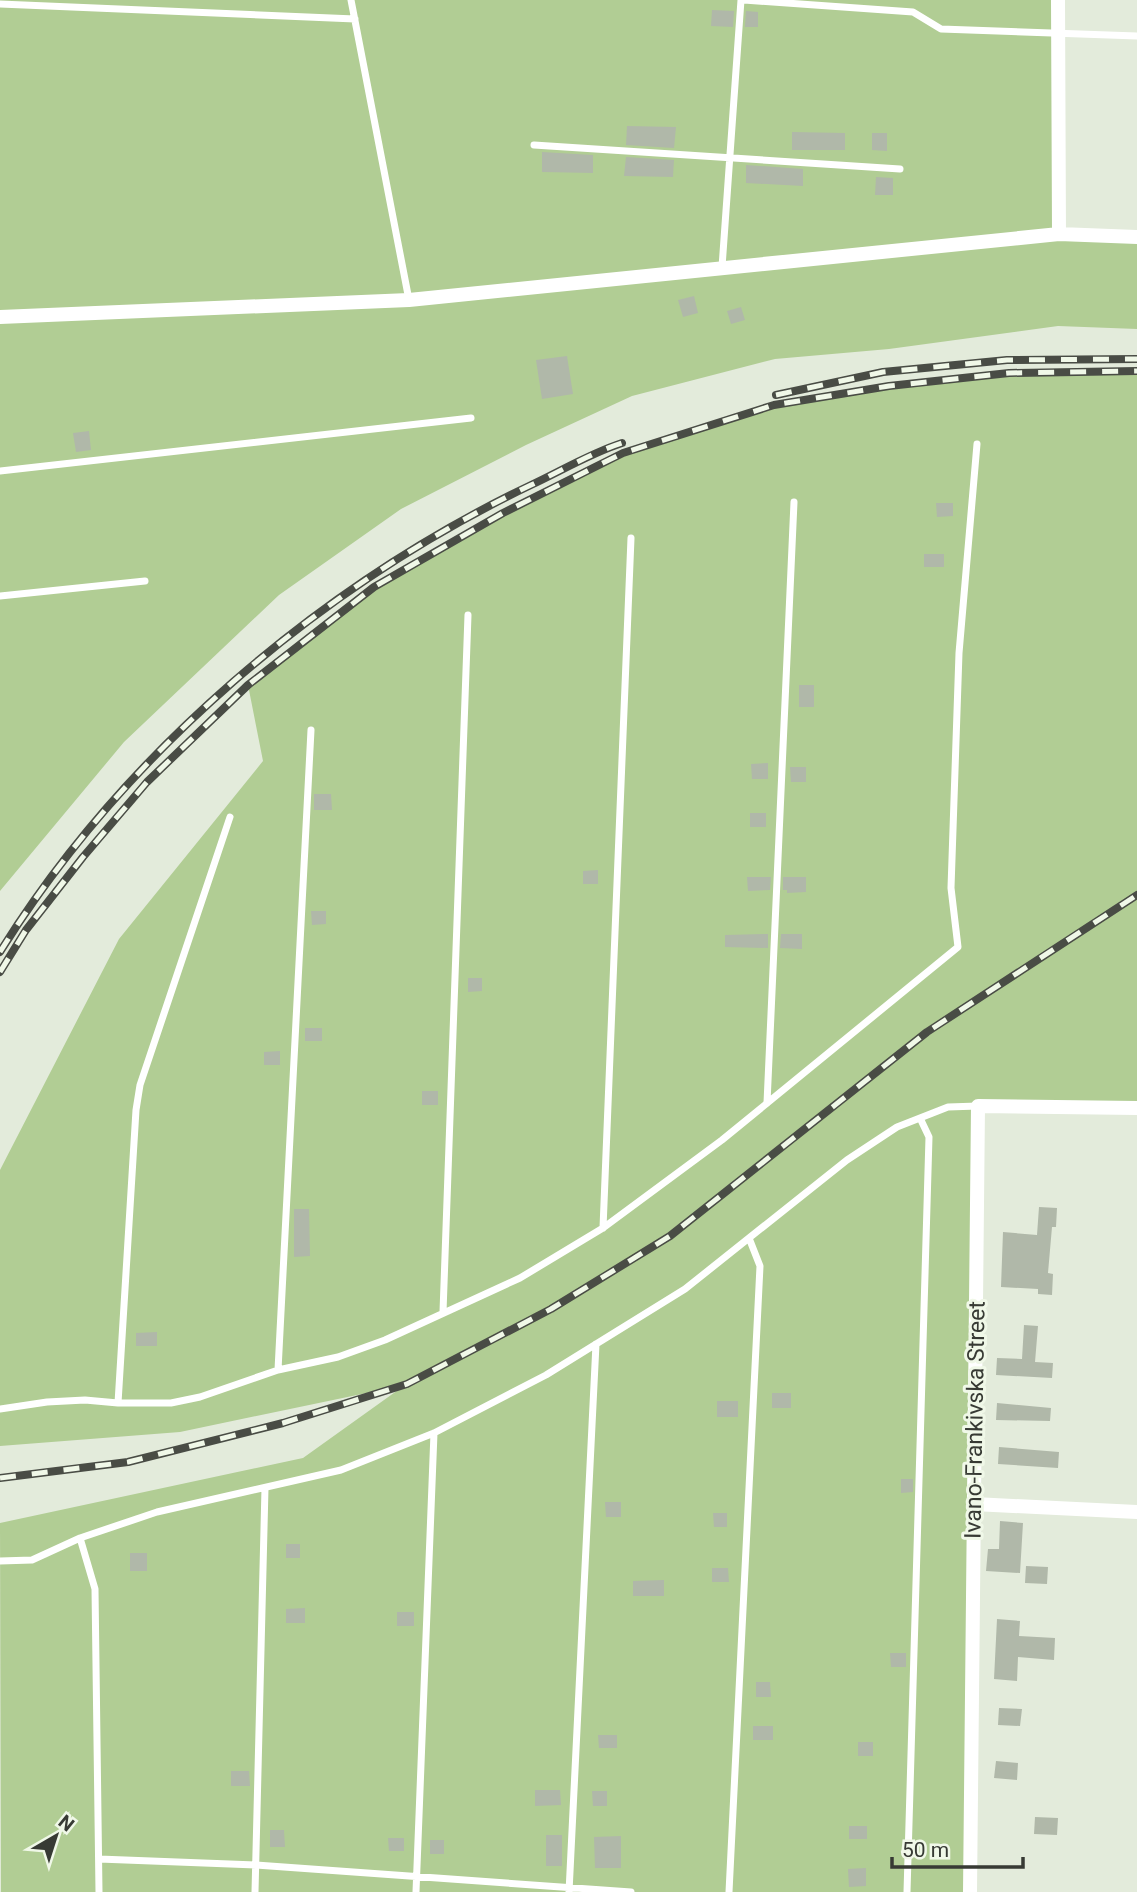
<svg xmlns="http://www.w3.org/2000/svg" width="1137" height="1892" viewBox="0 0 1137 1892" font-family="Roboto,sans-serif">
<style>
.green{fill:#b1cd94}
.building{fill:#b0b8a9}
.lines{fill:none;stroke-linecap:round;stroke-linejoin:round}
.lane{stroke:#fff;stroke-width:7}
.street{stroke:#fff;stroke-width:14}
.rail-casing{stroke:#494c45;stroke-width:8}
.rail{stroke:#f0f8e8;stroke-width:5;stroke-dasharray:16;stroke-linecap:butt}
.labels{text-anchor:middle;dominant-baseline:central;stroke-width:6;stroke-linejoin:round;paint-order:stroke}
.street-label{font-size:23px;fill:#373a34;stroke:#f0f8e8}
</style>
<rect width="100%" height="100%" fill="#e3ebdb"/>
<path class="green" d="M0,0H1058L1059,233L1137,237V329L1058,326L889,349L775,359L632,396L526,445L401,509L279,595L124,742L0,891Z
M1137,371V1108L979,1106L969,1892H1L0,1523L303,1458L405,1385L180,1432L0,1446V1170L119,939L263,761L248,685L374,587L503,513L623,453L774,405L889,386L1009,373Z"/>
<path class="building" d="M712,10L734,11L733,27L711,26Z
M746,11L758,12V27H745Z
M627,126L676,127L674,148L626,145Z
M792,132L845,133V150H792Z
M872,133H887V151L872,150Z
M542,152L593,155V173L542,172Z
M626,157L674,160L673,177L624,176Z
M746,165L803,169V186L746,183Z
M876,177L893,178V195H875Z
M694,296L698,313L683,317L678,300Z
M741,307L745,320L731,324L727,311Z
M567,356L573,394L542,399L536,360Z
M89,431L91,450L76,452L73,433Z
M936,503H953V516L937,517Z
M924,554H944V567H924Z
M799,685H814V707H799Z
M768,763V779H752L751,764Z
M790,767H806V782H791Z
M314,794H331L332,810H314Z
M750,813H766V827H750Z
M598,870V884H583V871Z
M747,877H771L770,890L748,891Z
M783,877H806V892L787,893V890H783Z
M311,911H326V924L312,925Z
M764,934H768V948L725,947V935Z
M781,934H802V949L780,948Z
M468,978H482V991L468,992Z
M305,1028H322V1041H305Z
M280,1051V1065H264V1052Z
M422,1091H438V1105H422Z
M1039,1207L1057,1208L1056,1227H1052L1048,1273L1053,1274L1052,1295L1038,1294V1289L1001,1287L1003,1232L1037,1235Z
M294,1209H309L310,1256L294,1257Z
M1024,1325L1038,1326L1035,1362L1053,1363L1052,1378L996,1375L997,1358L1022,1359Z
M157,1332V1346H136V1333Z
M772,1393H791V1408H772Z
M717,1401H738V1417H717Z
M997,1403L1051,1408L1050,1421L996,1420Z
M999,1447L1059,1452L1058,1468L998,1464Z
M901,1479H913V1492L901,1493Z
M605,1502H621V1517H606Z
M713,1513H727V1527H714Z
M1000,1521L1023,1523L1020,1573L986,1571L988,1549H999Z
M286,1544H300V1558H286Z
M130,1553H147V1571H130Z
M1026,1566L1048,1567L1047,1584L1025,1583Z
M712,1568H728L729,1582H712Z
M664,1580V1596H633V1581Z
M305,1608V1623H286V1609Z
M397,1612H414V1626H397Z
M997,1619L1020,1621L1019,1636L1055,1638L1054,1660L1018,1657L1017,1681L994,1679Z
M890,1653H906V1667H891Z
M756,1682H770L771,1697H756Z
M999,1708L1022,1709L1020,1726L998,1725Z
M753,1726H773V1740H753Z
M598,1735H617V1748H599Z
M858,1742H873V1756H858Z
M996,1761L1018,1763L1017,1780L994,1778Z
M231,1771H249L250,1786H231Z
M535,1790H560L561,1805L535,1806Z
M592,1791H607V1806H593Z
M1035,1817L1058,1818L1057,1835L1034,1834Z
M849,1826H867V1839H849Z
M270,1830H284L285,1847H270Z
M546,1835H562V1866H546Z
M621,1836V1868H595L594,1837Z
M388,1838H404V1851H389Z
M430,1840H444V1854H430Z
M866,1868V1886L849,1887L848,1869Z"/>
<g class="lines">
<path class="lane" d="M351,0L409,300
M744,0L913,12L941,29L1137,36
M0,4L355,19
M534,145L900,169
M722,267L741,0
M0,471L471,418
M0,596L145,581
M767,1103L794,502
M603,1228L631,538
M443,1312L468,615
M278,1370L311,730
M118,1403L136,1110L140,1085L230,817
M0,1409L47,1402L85,1400L118,1403H171L200,1397L278,1370L338,1357L385,1340L520,1278L603,1228L722,1140L958,947L951,888L959,653L977,444
M80,1538L95,1589L99,1892
M0,1561L32,1560L80,1538L157,1512L341,1470L434,1433L546,1375L685,1289L847,1160L897,1127L948,1107L978,1106
M99,1859L256,1865L631,1892
M255,1892L265,1488
M416,1892L434,1433
M569,1892L596,1344
M729,1892L760,1266L749,1238
M907,1892L929,1137L920,1118"/>
<path class="street" d="M1058,0L1059,234
M0,317L409,300L1059,234L1137,237
M974,1504L1137,1512
M970,1892L978,1106L1137,1108"/>
<defs>
<path id="rail" d="M776,395L883,372L1007,360L1137,359
M0,952C123,754 322,585 531,485C561,471 591,453 622,443
M0,972L26,930L83,857L147,782L248,685L374,587L503,513L623,453L774,405L889,386L1009,373L1137,371
M0,1478L128,1462L283,1423L407,1384L551,1309L670,1236L927,1032L1137,895"/>
</defs>
<use href="#rail" class="rail-casing"/>
<use href="#rail" class="rail"/>
</g>
<g class="labels">
<g class="street-label">
<text transform="translate(975 1420) rotate(-89)">Ivano-Frankivska Street</text>
</g>
</g>
<g transform="translate(56 1836) rotate(39)" stroke="#f0f8e8" stroke-width="5" paint-order="stroke">
<path d="M0-5L12 26L0 18L-12 26Z" fill="#373a34"/>
<text y="-10" font-size="19" font-weight="bold" text-anchor="middle" fill="#373a34">N</text>
</g>
<path d="M892 1857v10h131v-10" fill="none" stroke="#373a34" stroke-width="3.5"/>
<text x="902" y="1857" font-size="21" fill="#373a34" stroke="#f0f8e8" stroke-width="5" paint-order="stroke">50 m</text>
</svg>
